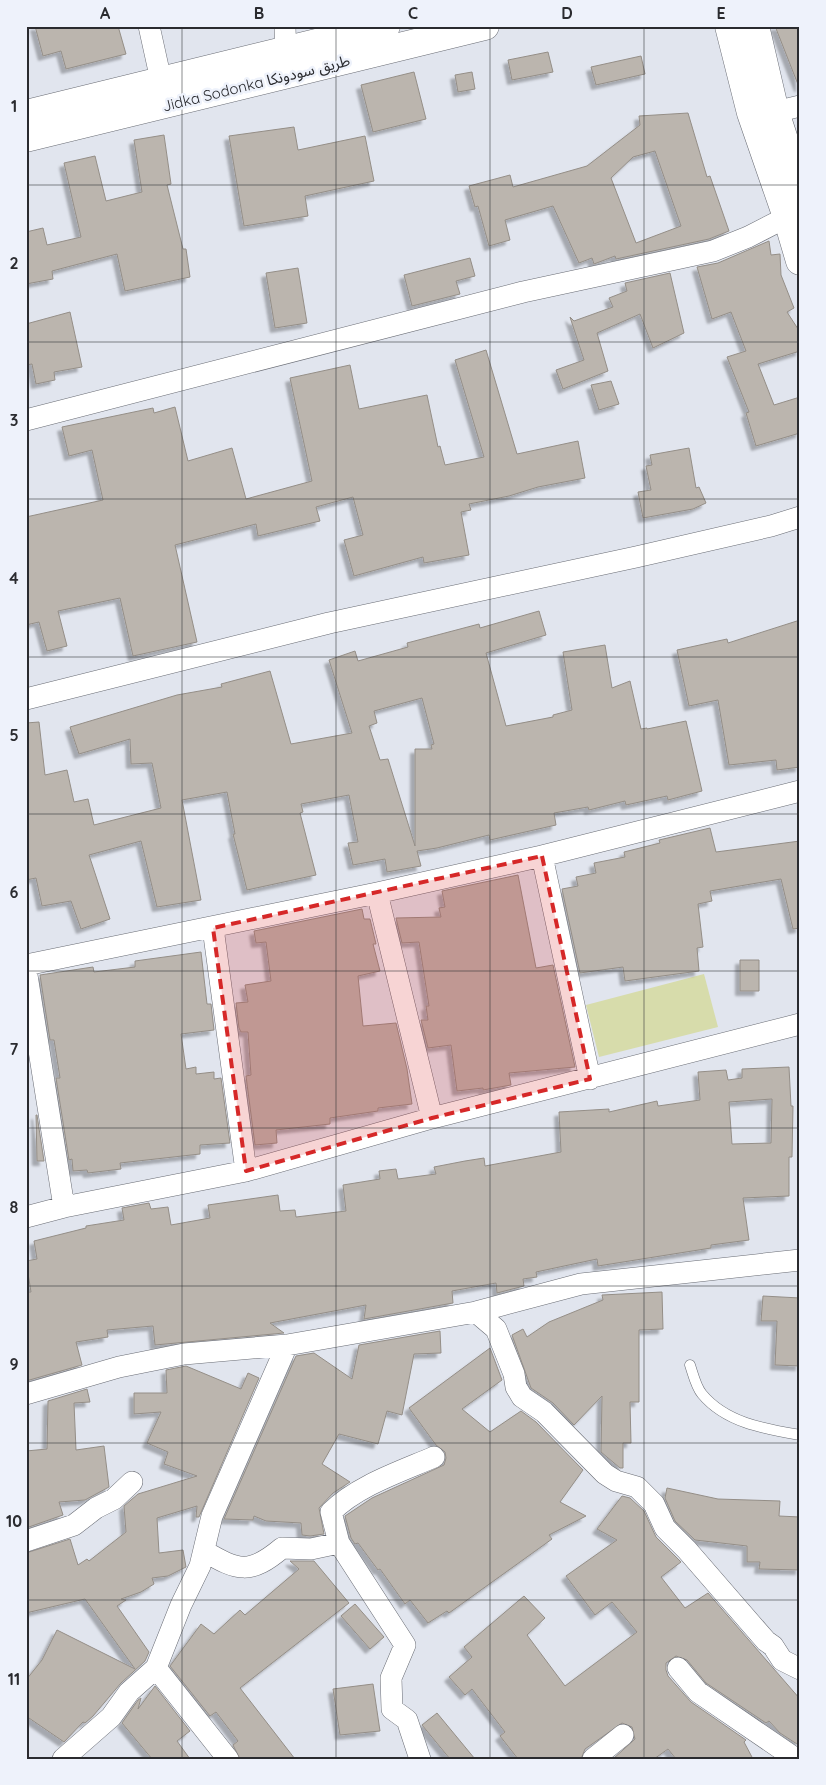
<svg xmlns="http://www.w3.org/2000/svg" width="826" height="1785" viewBox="0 0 826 1785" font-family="Quicksand,'Noto Sans Arabic',sans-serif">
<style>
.green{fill:#d7dcab}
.building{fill:#bbb5ae;stroke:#948e87;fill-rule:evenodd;filter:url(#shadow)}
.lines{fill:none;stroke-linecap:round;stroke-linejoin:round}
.lane-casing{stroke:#696c74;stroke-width:11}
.street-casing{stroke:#696c74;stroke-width:22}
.secondary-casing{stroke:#696c74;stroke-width:29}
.highway-casing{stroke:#696c74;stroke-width:29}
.lane{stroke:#fff;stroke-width:10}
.street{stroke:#fff;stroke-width:21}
.secondary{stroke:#fff;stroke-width:28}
.highway{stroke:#fff;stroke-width:28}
.marked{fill:#d62828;fill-opacity:0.2;stroke:#d62828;stroke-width:4;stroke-dasharray:10 6;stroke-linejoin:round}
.grid{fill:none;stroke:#2a2b2f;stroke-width:1;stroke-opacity:0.55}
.labels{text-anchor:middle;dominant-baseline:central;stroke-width:5;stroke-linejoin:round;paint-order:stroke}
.street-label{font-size:15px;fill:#2a2b2f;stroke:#eef2fb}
.neatline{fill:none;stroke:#2a2b2f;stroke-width:2}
.grid-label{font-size:16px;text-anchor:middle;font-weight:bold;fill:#2a2b2f}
</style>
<defs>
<filter id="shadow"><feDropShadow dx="-4.5" dy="4.5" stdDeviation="1" flood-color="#0004"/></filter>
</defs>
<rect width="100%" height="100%" fill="#e1e5ee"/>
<path class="green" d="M704,974L718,1027L599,1057L586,1005Z"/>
<path class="building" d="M35,26H118L126,54L66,69L61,51L43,56Z
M775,26H800V87H799Z
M548,52L553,72L512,80L508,60Z
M641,56L645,74L596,85L591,67Z
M414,72L426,119L373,132L361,85Z
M472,72L475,89L458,92L455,75Z
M688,113L707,177L710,176L729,231L709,239L616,259L615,256L594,264L592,258L579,263L553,206L505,220L510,240L489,246L478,206L475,207L469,186L510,175L513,187L587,166L640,125L639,116ZM655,151L681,226L636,243L611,178L633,157Z
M294,127L298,150L365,136L374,181L305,196L308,216L244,226L229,136Z
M164,135L171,184L167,185L183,249H186L190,277L125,291L117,254L52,271L53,279L26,284V232L43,228L47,245L81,237L64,163L95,156L106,201L142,192L134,140Z
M769,241L771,255L780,254L781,275L794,308L787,312L800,332V351L758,364L774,405L800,397V433L756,446L746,413L749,412L727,357L746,351L731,312L712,319L697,267L718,263Z
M470,258L475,276L456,281L460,294L412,306L404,275Z
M298,268L307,323L275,328L266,273Z
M670,273L684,333L653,348L640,314L597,333L608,371L563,389L556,370L584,360L570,317L574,321L613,307L609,298L627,291L625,283Z
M70,312L82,367L54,372L55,380L36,384L32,364L26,365V324Z
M486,350L517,454L578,441L585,478L538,487L509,496L469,504L471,510L461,512L469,555L424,563L423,557L354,576L344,540L363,535L353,497L316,507L320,521L258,536L256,524L175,545L197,642L133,656L120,598L58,611L67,646L47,651L39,622L26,625V517L103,500L92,450L69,456L62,427L153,408L154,413L175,407L188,461L232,448L246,499L312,481L290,378L350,365L359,409L427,395L438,447L440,446L445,465L484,457L455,360Z
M611,381L619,404L599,410L591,385Z
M689,448L696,488L699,487L706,503L693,509L643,518L638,492L651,490L646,466L652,465L650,455Z
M539,611L546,635L486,653L506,726L553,717V715L572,710L563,652L605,645L612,688L630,681L641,729L647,728V729L686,721L702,791L668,800L667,796L626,805L625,801L589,810L588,807L554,813L556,825L490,840L489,835L437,848L417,851L421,866L387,872L385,859L353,865L348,843L358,842L349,795L301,804L303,812L300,813L316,875L247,890L233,834H235L227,792L182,800L201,900L157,907L141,841L89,855L110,919L81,929L71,901L42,906L36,878L26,880V723L39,722L45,775L67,770L74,802L88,799L94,825L161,808L152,763L131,764L130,739L79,754L70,727L177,695L222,687L221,684L270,671L291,744L352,733L329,660L355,651L358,661L408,647L407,643L479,624L480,628ZM422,698L434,744L431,745L432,749H415V846L388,759L380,760L369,726L377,723L374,711Z
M800,620V767L777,770L776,760L729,765L718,700L689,706L677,650L727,639L728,643Z
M710,828L716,852L800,841V928L793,929L781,879L710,891L712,901L698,904L703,947L697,948L699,971L625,981L623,967L580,973L562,889L578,886L576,877L596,873L594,863L625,857L624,852L660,843L659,840Z
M518,875L536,968L553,965L575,1067L509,1073L511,1085L483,1090V1088L457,1091L451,1045L428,1048L421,1020H428L426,1006H429L419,942L402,943L396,918L441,917L439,908L445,907L442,891Z
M362,909L364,919H370L376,944H373L380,971L358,976L363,1026L396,1023L407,1069L412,1104L378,1108V1111L330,1118V1124L276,1130L277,1143L255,1145L246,1076L251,1075L248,1032H241L239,1028L236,1003L248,1002L245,985L271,981L266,942L256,943L254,931Z
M201,952L207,1004H211L214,1030L181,1034L186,1069L196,1067V1074L214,1072V1079L221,1078L230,1143L200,1145V1154L120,1163L121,1169L88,1173L87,1170L73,1171L72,1159L69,1160L56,1078H60L54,1040H50L40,975L93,967L94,972L135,967V961Z
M740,960H759V991H740Z
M789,1067L791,1106H793L792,1157H789V1196L743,1198L749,1240L711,1245V1248L598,1266L597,1259L536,1272L537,1277L523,1279L524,1286L497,1293L496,1283L452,1291L453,1303L364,1319L366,1305L270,1323L284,1333L155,1345L153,1326L107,1330L108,1337L76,1342L82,1365L26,1381V1292H31L26,1261L37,1259L34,1241L86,1228V1226L124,1220L122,1208L149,1203L151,1209L168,1207L171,1225L210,1218L208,1205L278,1195L280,1211L295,1210L296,1217L346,1211L343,1185L380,1179L379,1171L396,1169L398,1179L436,1174L434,1167L465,1161L484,1158L485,1166L561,1152L559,1112L609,1109V1112L657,1101L658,1106L700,1100L698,1072L726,1070L728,1080L742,1078V1069ZM772,1099L771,1143L732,1144L729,1102Z
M36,1115H37L44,1161H37Z
M662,1292L663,1329L639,1330V1402H630L631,1443H623V1468H620L601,1452L602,1396L574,1425L553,1403L531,1388L512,1335L523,1329L527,1337L549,1322L603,1300L602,1295Z
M763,1296L800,1298V1366L775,1365L777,1321H761Z
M440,1331L441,1353L414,1354L402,1415L387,1411L378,1444L339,1434L322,1464L350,1482L333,1493L319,1508L324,1534L310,1536L302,1535L301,1523L266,1521L254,1516L253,1520L224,1519L296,1356L314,1353L352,1379L359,1345Z
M490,1348L502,1380L462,1409L490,1432L521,1411L536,1422L583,1470L560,1502L586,1516L549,1535L552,1539L449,1613L447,1611L428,1623L410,1600L405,1604L380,1569L378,1570L358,1543L355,1544L351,1538L345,1516L372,1498L444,1465L446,1458L445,1452L436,1445L409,1408Z
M186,1366L241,1389L248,1373L259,1378L199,1517H196L197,1506L157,1518L159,1553L183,1550L186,1567L168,1576L152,1578L154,1584L141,1592L121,1599L126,1600L117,1606L149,1652L145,1661L121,1683L93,1716L85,1723L83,1722L64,1742L26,1716V1680L42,1660L57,1630L135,1669L85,1599L26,1613V1553L70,1539L78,1565L87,1559L89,1561L126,1532L124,1506L138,1494L197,1476L164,1464L168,1452L147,1443L161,1412L134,1414V1393H167L166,1370Z
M87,1389L90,1402L74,1403L76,1450L104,1446L109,1487L85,1500L59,1502L63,1515L26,1528V1451L47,1449L48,1401Z
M667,1488L718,1499L780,1501L779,1516L800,1517V1570L759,1569L760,1562H747V1546L695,1540L675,1521L665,1498Z
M622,1496L630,1498L644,1511L656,1537L681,1562L661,1577L685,1608L708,1593L800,1699V1746L780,1733L769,1721L766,1723L706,1683L687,1660L676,1656L666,1663V1670L668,1676L691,1702L746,1740L744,1742L753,1759H676L668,1749L654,1759H613L635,1739L632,1727L622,1723L585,1749L581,1759H518L500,1736L505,1732L472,1689L465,1695L449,1677L472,1657L464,1647L524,1596L545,1618L527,1635L565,1686L637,1632L612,1602L595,1615L566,1576L617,1540L597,1529Z
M290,1561H314L349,1603L240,1688L295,1759H240L233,1745L238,1741L216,1712L210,1716L170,1666L201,1624L214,1634L240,1610L245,1615L299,1569Z
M355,1604L384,1637L370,1649L341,1616Z
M373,1684L380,1731L340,1735L333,1689Z
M155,1686L190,1731L177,1741L190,1759H152L122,1723L138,1700L141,1698L138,1709Z
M437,1713L475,1759H450L422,1725Z"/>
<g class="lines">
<defs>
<path id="lane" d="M690,1365C693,1374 696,1387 702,1394C726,1423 765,1429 800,1435"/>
<path id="street" d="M149,26L164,94
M285,26L286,65
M775,112L800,106
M26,420L523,292L713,251L748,237L787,217
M26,699L329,623L636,557L771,526L800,517
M542,856L590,1079
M377,893L432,1118
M213,928L246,1171
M26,965L377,893L542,856L800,791
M26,969L64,1207
M26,1217L64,1207L246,1171L432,1118L800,1024
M476,1312L496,1329L514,1374L516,1387L522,1397L544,1412L605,1474L616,1481L637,1487L654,1504L665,1528L687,1550L766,1641L773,1646L782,1660L800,1669
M26,1394L119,1367L184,1354L287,1345L476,1312L581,1284L800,1260
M26,1541L74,1525L96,1508L114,1499L132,1482
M339,1543L405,1645L391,1678L392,1709L407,1720L420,1759
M204,1551C238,1571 250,1575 282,1548L311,1549L339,1543L331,1512C357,1486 399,1472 434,1457
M156,1668L228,1759
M678,1668L698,1692L796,1759
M63,1759L111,1717L129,1692L156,1668L181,1605L200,1566L212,1516L287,1345
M593,1759L623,1735"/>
<path id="secondary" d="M26,114L386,26
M26,138L485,26"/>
<path id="highway" d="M729,26L751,113L787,217L800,261
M755,26L775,112L800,189"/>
</defs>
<use href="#lane" class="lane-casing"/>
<use href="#street" class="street-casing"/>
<use href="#secondary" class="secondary-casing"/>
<use href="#highway" class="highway-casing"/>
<use href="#lane" class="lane"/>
<use href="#street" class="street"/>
<use href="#secondary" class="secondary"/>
<use href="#highway" class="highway"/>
</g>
<path class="marked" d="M542,856L590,1079L432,1118L246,1171L213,928Z"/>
<path class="grid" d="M182,26V1759M336,26V1759M490,26V1759M644,26V1759M26,185H800M26,342H800M26,499H800M26,657H800M26,814H800M26,971H800M26,1128H800M26,1286H800M26,1443H800M26,1600H800"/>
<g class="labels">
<g class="street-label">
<text transform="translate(256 83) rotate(-14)">Jidka Sodonka طريق سودونكا</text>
</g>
</g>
<rect width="826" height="1785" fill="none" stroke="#eef2fb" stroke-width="55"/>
<rect x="28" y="28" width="770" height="1730" class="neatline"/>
<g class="grid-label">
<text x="105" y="19">A</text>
<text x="259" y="19">B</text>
<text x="413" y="19">C</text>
<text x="567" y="19">D</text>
<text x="721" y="19">E</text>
<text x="14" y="112">1</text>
<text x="14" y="269">2</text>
<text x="14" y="426">3</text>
<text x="14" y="584">4</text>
<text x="14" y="741">5</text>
<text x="14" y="898">6</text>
<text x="14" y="1055">7</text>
<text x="14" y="1213">8</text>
<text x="14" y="1370">9</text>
<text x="14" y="1527">10</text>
<text x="14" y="1685">11</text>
</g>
</svg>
